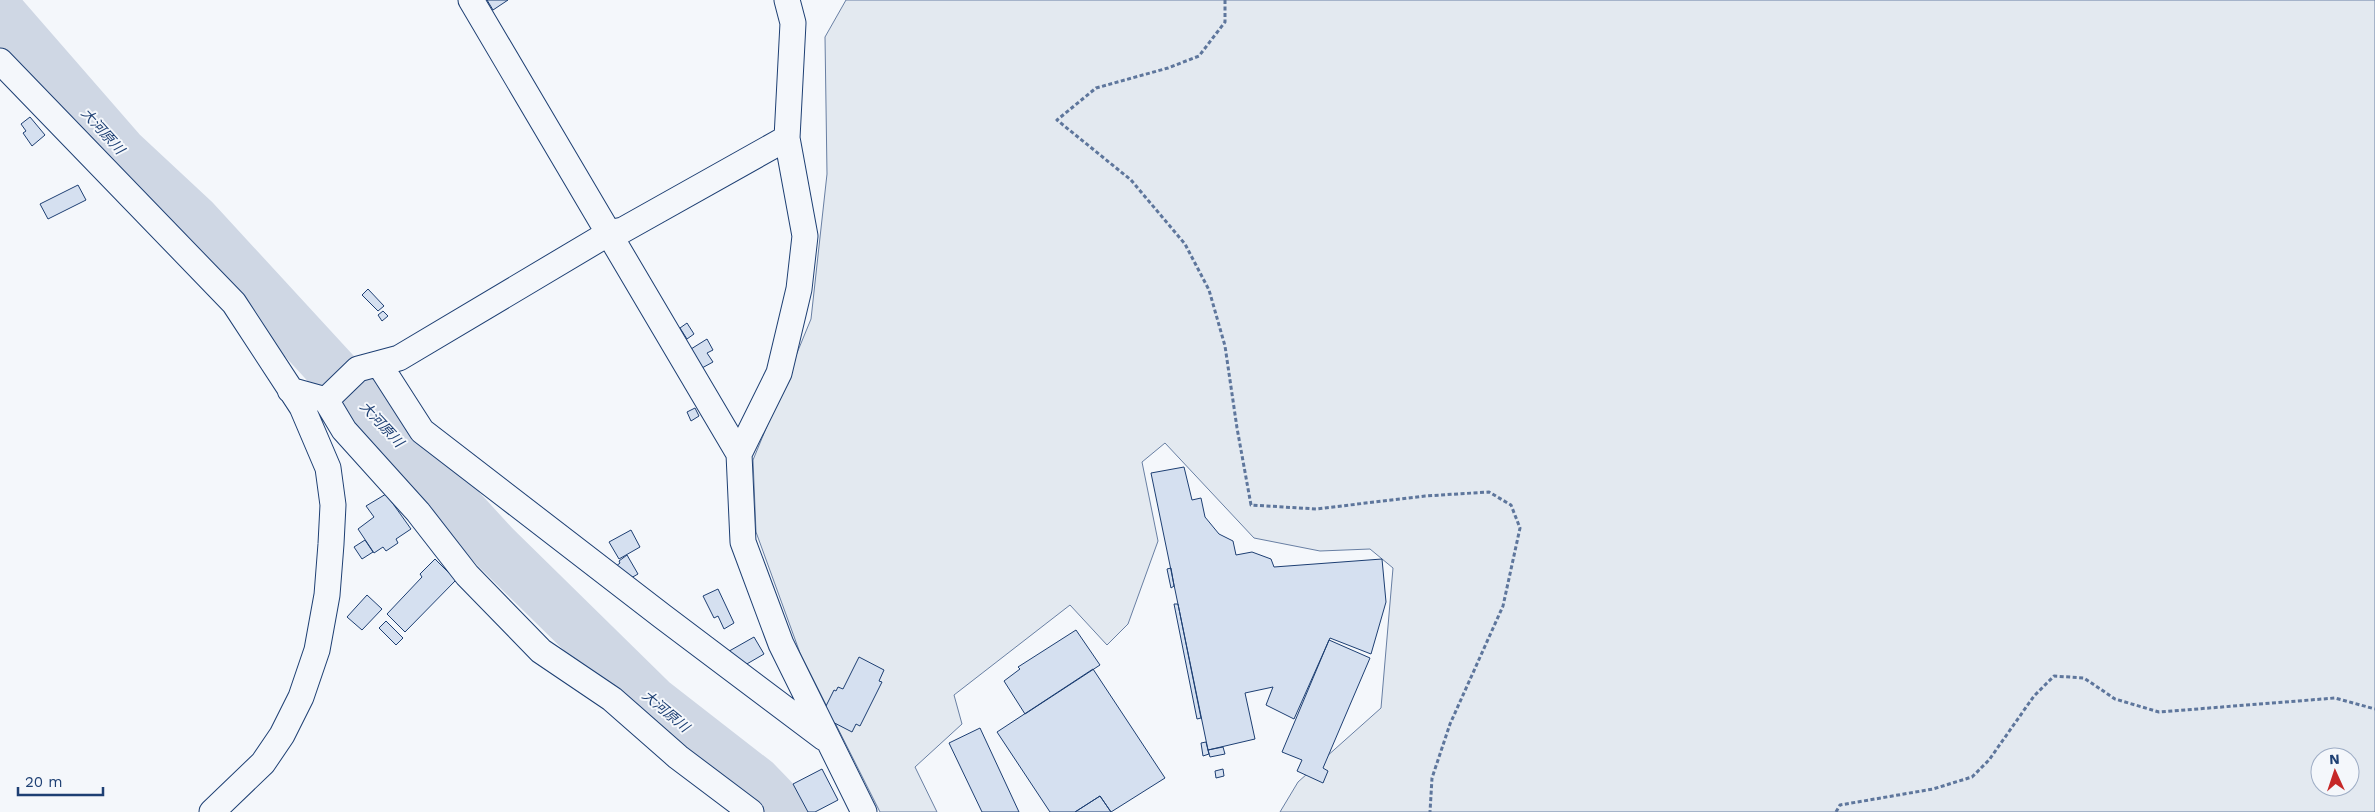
<svg xmlns="http://www.w3.org/2000/svg" width="2375" height="812" viewBox="0 0 2375 812" font-family="'Work Sans','Noto Sans JP',sans-serif">
<style>
.green{fill:#e3e9f0;stroke:#687fa3;fill-rule:evenodd}
.lines{fill:none;stroke-linecap:round;stroke-linejoin:round}
.river{stroke:#cfd7e4;stroke-width:51}
.building{fill:#d5e0f0;stroke:#1d3f73}
.street-casing{stroke:#1d3f73;stroke-width:27}
.path{stroke:#5e769c;stroke-width:3;stroke-dasharray:4 2.5;stroke-linecap:butt}
.street{stroke:#f4f7fb;stroke-width:25}
.labels{text-anchor:middle;dominant-baseline:central;stroke-width:4;stroke-linejoin:round;paint-order:stroke}
.water-label{font-size:14px;font-style:italic;fill:#1d3f73;stroke:#f4f7fb}
</style>
<rect width="100%" height="100%" fill="#f4f7fb"/>
<path class="green" d="M846,0H2375V812H1280L1298,782L1381,708L1393,568L1370,549L1320,551L1254,538L1165,443L1142,462L1158,541L1128,624L1107,645L1070,605L954,695L962,724L915,767L937,812H880L800,653L756,532L753,460L811,319L827,174L825,37ZM2320,757H2350V787H2320Z"/>
<g class="lines">
<path class="river" d="M0,13L122,153L195,221L495,547L653,702L756,782L785,812"/>
</g>
<path class="building" d="M487,0H508L493,10Z
M30,117L45,135L32,146L23,133L26,131L21,124Z
M78,185L86,200L48,219L40,204Z
M368,289L384,306L378,311L362,295Z
M383,311L388,316L382,321L378,315Z
M687,323L694,334L687,339L680,328Z
M707,339L713,350L707,353L713,362L702,368L691,349Z
M695,408L699,416L691,421L687,412Z
M1184,467L1192,500L1201,498L1205,517L1219,534L1233,541L1236,555L1252,552L1271,559L1274,567L1382,559L1386,602L1371,654L1330,638L1294,719L1266,705L1273,687L1245,693L1255,739L1208,750L1151,473Z
M386,494L411,529L396,539L398,543L386,551L383,547L374,553L358,529L374,517L366,506Z
M631,530L640,547L619,559L609,542Z
M365,540L373,552L362,559L354,547Z
M627,555L638,574L624,582L615,567L620,563L619,561Z
M435,559L456,580L405,632L387,614L422,577L420,574Z
M1171,568L1174,586L1171,588L1167,569Z
M718,589L734,623L724,629L718,616L714,618L703,596Z
M367,595L382,609L362,630L347,617Z
M1174,604H1178L1201,718L1197,719Z
M386,621L403,638L396,645L379,628Z
M1076,630L1100,665L1025,714L1004,681L1020,669L1018,667Z
M754,637L764,654L733,672L724,654Z
M1329,640L1370,658L1323,768L1328,771L1323,783L1297,771L1302,760L1282,752Z
M859,657L884,670L879,681L882,682L860,726L856,724L852,732L821,716L834,690L836,691L838,687L843,689Z
M1093,669L1165,778L1111,812L1100,796L1075,812H1050L997,732Z
M980,728L1019,812H982L949,743Z
M1206,742L1209,754L1203,756L1201,743Z
M1223,747L1225,754L1210,757L1208,750Z
M822,769L838,800L815,812H808L793,784Z
M1223,769L1224,776L1216,778L1215,771Z
M1100,796L1111,812H1075Z"/>
<g class="lines">
<defs>
<path id="street" d="M471,0L739,454
M787,0L793,23L787,138L805,236L799,289L779,373L739,454L743,542L781,644L864,812
M0,61L234,303L302,407L328,468L333,505L331,544L327,595L317,650L301,697L282,735L263,763L212,812
M379,364L422,431L662,616L824,738
M290,390L326,400L344,430L418,512L467,575L541,651L612,699L678,757L751,812
M326,400L358,369L399,358L609,233L623,230L787,138"/>
</defs>
<use href="#street" class="street-casing"/>
<path class="path" d="M1225,0V22L1199,56L1168,68L1096,88L1057,120L1131,180L1185,244L1209,290L1225,346L1237,428L1251,505L1316,509L1425,496L1489,492L1511,505L1520,528L1503,606L1450,724L1432,778L1430,812
M1836,812L1840,805L1933,789L1972,777L1989,760L2034,696L2054,676L2084,678L2115,699L2159,712L2335,698L2375,709"/>
<use href="#street" class="street"/>
</g>
<g class="labels">
<g class="water-label">
<text transform="translate(103 131) rotate(48)">大河原川</text>
<text transform="translate(382 424) rotate(47)">大河原川</text>
<text transform="translate(666 711) rotate(40)">大河原川</text>
</g>
</g>
<g transform="translate(2335 772) rotate(357)"><circle r="24" fill="#f4f7fb" stroke="#9eadc5"/>
<path d="M0-4L9 19L0 12L-9 19Z" fill="#c62828"/>
<text y="-8" font-size="14" font-weight="bold" text-anchor="middle" fill="#1d3f73">N</text>
</g>
<path d="M18 787v8h85v-8" fill="none" stroke="#1d3f73" stroke-width="2.5"/>
<text x="25" y="787" font-size="15" fill="#1d3f73" stroke="#f4f7fb" stroke-width="4" paint-order="stroke">20 m</text>
</svg>
